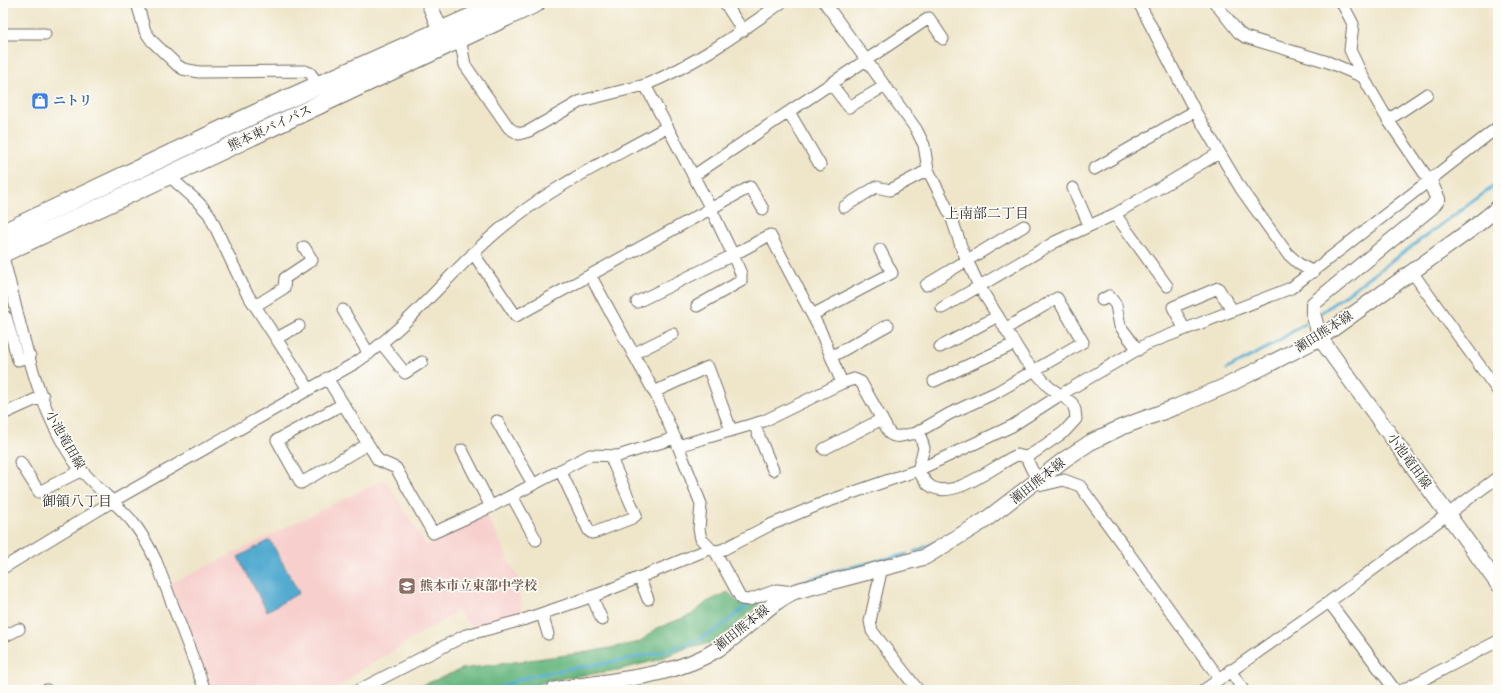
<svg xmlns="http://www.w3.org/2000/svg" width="1501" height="693" viewBox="0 0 1501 693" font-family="Cardo,'Noto Serif JP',serif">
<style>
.built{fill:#f7d0cd}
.forest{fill:#6bb881;stroke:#4b7256}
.water{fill:#53abd0;stroke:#3f6b7e}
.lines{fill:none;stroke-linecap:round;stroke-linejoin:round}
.stream{stroke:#53abd0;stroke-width:3}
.minor-casing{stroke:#706c63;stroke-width:13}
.tertiary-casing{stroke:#706c63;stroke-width:16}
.secondary-casing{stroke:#706c63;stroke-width:17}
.trunk-casing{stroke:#706c63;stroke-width:20}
.minor{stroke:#fff;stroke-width:11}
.tertiary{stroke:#fff;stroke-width:14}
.secondary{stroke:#fff;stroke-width:15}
.trunk{stroke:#fff;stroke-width:18}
.labels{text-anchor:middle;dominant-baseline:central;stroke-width:3.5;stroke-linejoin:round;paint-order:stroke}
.shop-label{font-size:13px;font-weight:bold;fill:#366cbe;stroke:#fdfcf7;text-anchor:start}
.street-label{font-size:13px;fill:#2b2b2b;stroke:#fdfcf7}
.education-label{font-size:13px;font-weight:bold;fill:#785e54;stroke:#fdfcf7;text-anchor:start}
.neighbourhood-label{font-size:14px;fill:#2b2b2b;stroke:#fdfcf7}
</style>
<rect width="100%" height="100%" fill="#fdfcf7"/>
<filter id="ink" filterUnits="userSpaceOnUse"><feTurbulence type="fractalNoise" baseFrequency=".025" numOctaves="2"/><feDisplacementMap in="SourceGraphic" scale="8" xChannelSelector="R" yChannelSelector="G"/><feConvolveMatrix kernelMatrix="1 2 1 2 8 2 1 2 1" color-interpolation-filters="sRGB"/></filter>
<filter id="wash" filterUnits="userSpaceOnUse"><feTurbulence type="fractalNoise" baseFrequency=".012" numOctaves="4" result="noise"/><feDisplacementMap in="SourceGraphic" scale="16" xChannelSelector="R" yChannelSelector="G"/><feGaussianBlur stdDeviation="0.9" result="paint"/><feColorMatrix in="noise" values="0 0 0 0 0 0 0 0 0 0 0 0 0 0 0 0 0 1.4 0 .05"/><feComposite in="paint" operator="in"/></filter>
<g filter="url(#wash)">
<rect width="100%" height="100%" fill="#efe6ca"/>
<path class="built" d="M385,479L426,545L487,515L518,579L522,616L471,628L458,611L361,670L334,690H211L170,584Z"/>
<path class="forest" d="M728,592L738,603L762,601L729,631L711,643L689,647L657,660L618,670L551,680L518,690H411L462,669L589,652L640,642L655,629L691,615L707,602Z"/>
<path class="water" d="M270,540L299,593L267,611L238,557Z"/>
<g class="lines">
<path class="stream" d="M1322,312L1498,183
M1227,369L1267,348L1306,323
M914,552L936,542
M798,583L835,571L907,554
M493,690C503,686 514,681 524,678C585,662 651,663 708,635C722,627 736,614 749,604"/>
</g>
</g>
<g filter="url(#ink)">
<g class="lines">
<defs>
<path id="minor" d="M137,3L145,31L152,41L177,65L183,69L199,72L305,71L310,73L319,85
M725,3L743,31
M781,3C738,34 694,65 645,85L711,209L733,255L770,235L820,330L842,383
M1139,3L1195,111L1241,189L1287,253L1299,264L1313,272
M1215,3L1239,33L1245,37L1328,62L1363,77L1388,120L1429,180
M1342,3L1353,24L1350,50L1363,77
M3,34H45
M460,38L465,65L509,128L519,134L529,131L581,101L645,85
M831,84L849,107L885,86
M789,112L820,165
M1388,120L1427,94
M1094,169L1195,111
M168,175L197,201L209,214L246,292L309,389
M693,176L929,18L943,39
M1073,188L1089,225
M844,207L876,187L890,190L928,170
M1115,214L1167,286
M473,253L516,316L750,187L763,209
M3,257C22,326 34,406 77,465C93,485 114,501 131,520C141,532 149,546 156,561L205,690
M1412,272L1498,391
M590,275L657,397L675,438
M926,285L1024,226
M1102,300L1109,296L1116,305L1120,326L1138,350
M637,302L733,255L741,274V281L697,306
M255,306L284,288L285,278L312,260L304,247
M942,308L1055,242L1115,214L1219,153
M343,310L369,354
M812,315L892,273L880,250
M6,317L18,360L30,356
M1184,328L1173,307L1218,288L1233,311
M277,338L299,326
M382,344L405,373L422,362
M940,347L998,316
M633,354L673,334
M831,357L888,325
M327,378L378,460L396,468L433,533L486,509L590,455L618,456L675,438L701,504L699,529L701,539L712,550L718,551L724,549L770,525L823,503L918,470L1012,426L1060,395L1147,344L1291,288L1498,127
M934,381L1014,344
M654,392L708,367L731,430
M343,404L277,440L301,483L368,444
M3,414L43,396
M497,421L533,484
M754,424L773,470
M916,433L949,414L997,392L1083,342L1057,298L1005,329
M678,446L764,421L842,383L854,379L861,382L890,434C900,441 910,430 920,435L924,448L918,470C921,475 924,481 929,485C952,503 996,464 1017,455L1026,457L1032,454L1064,432L1076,419L1075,410L1072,403L1049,387L1025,360L979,286L962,249L951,216L928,170L924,145L916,129L825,3
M824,449L882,419
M462,450L491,507
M1026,457L1032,470L1043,485L1064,480L1080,486L1219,678
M20,462L39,492L82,470
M560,470L589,531L592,533L596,532L632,518L636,515L610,456
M512,496L536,540
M715,551L741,599L749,600L777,590L793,592
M882,567L870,621L872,631L918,690
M3,568L113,501L357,362C411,325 449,272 499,230C549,188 610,159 667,127
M640,579L648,599
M592,597L602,620
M1329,602L1395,690
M542,614L548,634
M3,637L19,629
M1230,670L1243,690
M46,690H47
M359,690L466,635L526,619L599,594L709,549
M1204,690L1329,602L1498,477
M1403,690L1498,641"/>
<path id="tertiary" d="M1320,338L1313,313V304L1432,207L1438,199L1429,180"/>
<path id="secondary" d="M429,3L445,42
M1320,338L1498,584
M554,690C608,680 671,679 718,649C745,632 764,607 793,592L925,557L984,521L1065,459L1091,442L1122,427L1176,407L1228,385L1320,338L1473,228L1498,208"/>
<path id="trunk" d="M3,233L274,105L503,3
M3,253L536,3"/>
</defs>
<use href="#minor" class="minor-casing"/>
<use href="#tertiary" class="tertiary-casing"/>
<use href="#secondary" class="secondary-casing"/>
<use href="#trunk" class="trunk-casing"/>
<use href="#minor" class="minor"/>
<use href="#tertiary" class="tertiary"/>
<use href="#secondary" class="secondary"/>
<use href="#trunk" class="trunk"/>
</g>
</g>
<defs>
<symbol id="shop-square" viewBox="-11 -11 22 22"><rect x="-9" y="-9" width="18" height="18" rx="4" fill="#3f7fe0" stroke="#fdfcf7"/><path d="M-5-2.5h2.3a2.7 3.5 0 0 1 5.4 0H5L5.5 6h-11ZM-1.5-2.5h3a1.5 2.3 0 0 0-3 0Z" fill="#fff"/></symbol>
<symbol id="school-square" viewBox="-11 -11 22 22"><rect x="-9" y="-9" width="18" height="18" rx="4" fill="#8d6e63" stroke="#fdfcf7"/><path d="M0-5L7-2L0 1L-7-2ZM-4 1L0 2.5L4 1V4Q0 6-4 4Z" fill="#fff"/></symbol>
</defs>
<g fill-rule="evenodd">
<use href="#shop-square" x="30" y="91" width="20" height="20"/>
<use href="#school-square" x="397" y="576" width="20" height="20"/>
</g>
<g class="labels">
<g class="shop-label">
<text x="53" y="101">ニトリ</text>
</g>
<g class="street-label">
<text transform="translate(270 128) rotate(-25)">熊本東バイパス</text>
<text transform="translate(1324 332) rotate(-32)">瀬田熊本線</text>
<text transform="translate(65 440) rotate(60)">小池竜田線</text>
<text transform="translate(1409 461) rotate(54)">小池竜田線</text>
<text transform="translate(1038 481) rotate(-38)">瀬田熊本線</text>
<text transform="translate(742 628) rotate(-38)">瀬田熊本線</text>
</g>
<g class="education-label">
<text x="420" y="586">熊本市立東部中学校</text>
</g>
<g class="neighbourhood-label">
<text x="987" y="213">上南部二丁目</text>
<text x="77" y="501">御領八丁目</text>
</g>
</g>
<rect width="1501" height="693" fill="none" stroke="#fdfcf7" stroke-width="16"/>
</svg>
